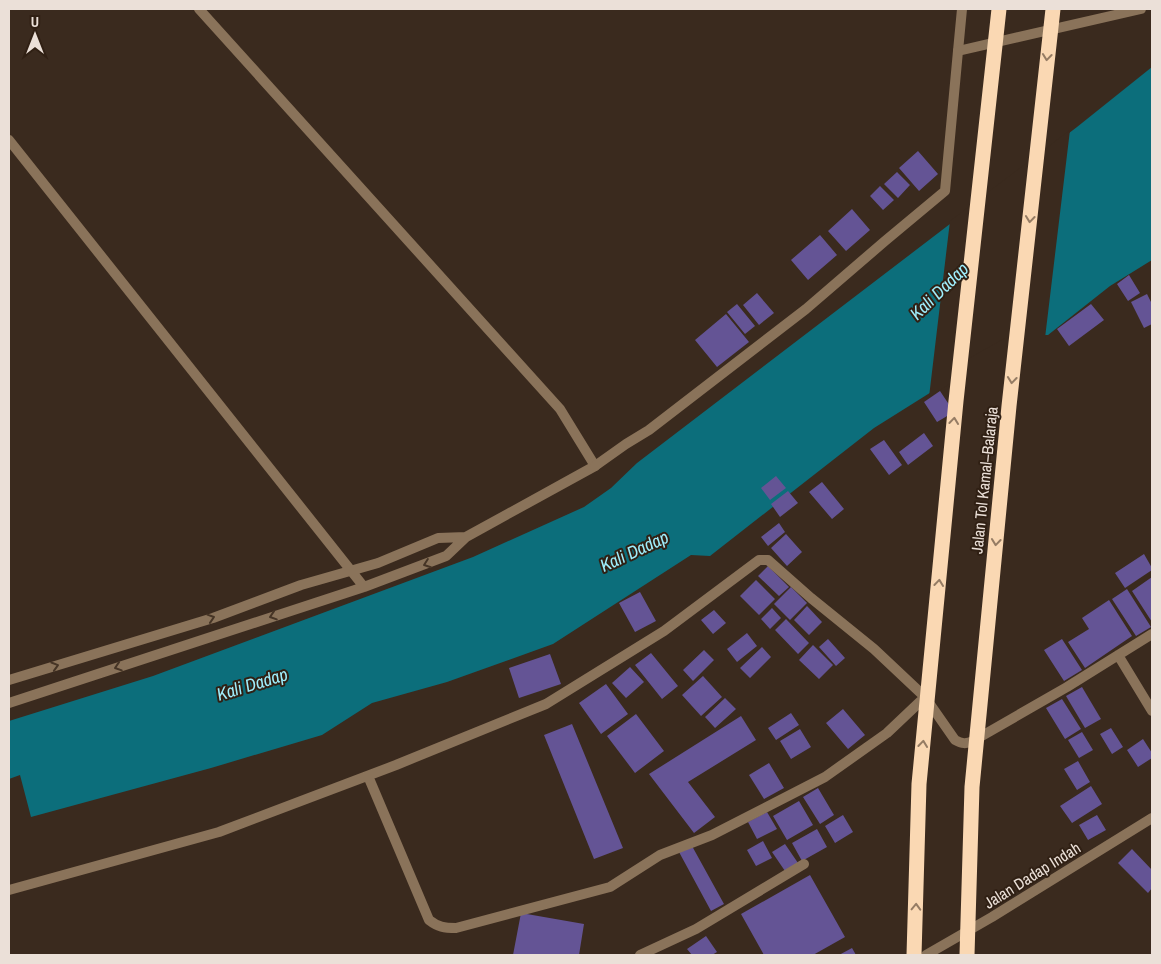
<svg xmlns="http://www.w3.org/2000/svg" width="1161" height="964" viewBox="0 0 1161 964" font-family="'Archivo Narrow',sans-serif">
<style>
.water{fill:#0c6e7b}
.pier{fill:#3a2a1e}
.building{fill:#645495}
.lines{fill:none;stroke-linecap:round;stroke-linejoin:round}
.service{stroke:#8a735a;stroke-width:10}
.minor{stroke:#8a735a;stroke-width:10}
.tertiary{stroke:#8a735a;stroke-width:10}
.motorway-bridge{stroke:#fad8b3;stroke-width:15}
.oneway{stroke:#957c64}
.oneway2{stroke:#463526}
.labels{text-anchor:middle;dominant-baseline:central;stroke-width:4;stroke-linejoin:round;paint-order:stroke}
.street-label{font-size:16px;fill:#ebe0d8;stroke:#302014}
.water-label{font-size:18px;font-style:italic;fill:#9feefc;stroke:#302014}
</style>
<rect width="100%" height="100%" fill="#3a2a1e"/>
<path class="water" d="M1152,67V260L1110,286L1048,335L1004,336L959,362L952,379L874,428L710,556L691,555L553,644L447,682L372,703L322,735L211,768L31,817L20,775L9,779V721L153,676L473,557L584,507L611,488L637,463L1077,127Z"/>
<path class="pier" d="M1070,130L1045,338H1005L961,363L954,381L929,397L950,221Z"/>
<path class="building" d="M918,151L938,174L919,191L899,168Z
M897,172L910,185L898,198L884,184Z
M880,186L894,200L883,210L870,196Z
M852,209L870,230L846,251L828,231Z
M820,235L837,255L808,280L791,260Z
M1129,275L1140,293L1128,301L1117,284Z
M757,293L774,313L759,325L743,305Z
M1147,294L1152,304V324L1144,328L1131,302Z
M737,304L755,326L745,334L727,312Z
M1091,304L1104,320L1069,346L1057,329Z
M726,314L749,342L717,367L695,340Z
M940,391L954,412L937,422L924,402Z
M924,433L933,446L908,465L899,452Z
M884,440L902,465L889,475L870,449Z
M776,476L786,488L770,500L761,488Z
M822,482L844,509L832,519L809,492Z
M788,491L798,503L780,517L771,504Z
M779,523L785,532L768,546L761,537Z
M786,534L802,552L787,566L771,548Z
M1144,554L1152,568V570L1125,588L1115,573Z
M768,566L789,587L779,596L758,576Z
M1152,577V622L1132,591Z
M756,580L775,599L759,615L740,596Z
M791,587L807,603L790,620L774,604Z
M1127,589L1151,627L1136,636L1112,599Z
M640,592L656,621L635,632L619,603Z
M1109,600L1132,636L1085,668L1068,642L1089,629L1082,618Z
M807,606L822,622L809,635L794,620Z
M772,608L781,618L770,629L761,619Z
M714,610L726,623L713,634L701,620Z
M786,619L809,643L798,654L775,630Z
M747,633L757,646L737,662L727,649Z
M828,639L845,658L836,666L819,647Z
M1062,639L1082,670L1064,681L1044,650Z
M813,645L833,665L819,679L799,660Z
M762,647L771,657L750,678L740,668Z
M704,650L714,660L693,681L683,670Z
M651,653L678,686L662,699L635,665Z
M550,654L561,684L519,698L509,668Z
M630,667L644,682L626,698L612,683Z
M703,676L722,697L701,716L682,695Z
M606,684L628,714L601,734L579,703Z
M1082,687L1101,719L1085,728L1066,696Z
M725,698L736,709L715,728L705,717Z
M1062,699L1081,729L1065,739L1046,708Z
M843,709L865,735L848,749L826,723Z
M791,713L799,725L776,740L768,728Z
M636,714L664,751L635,773L607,736Z
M741,716L756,740L688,782L715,817L694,833L649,774Z
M572,724L623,848L594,859L544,735Z
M1111,728L1123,747L1112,754L1100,734Z
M800,729L811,747L791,759L780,741Z
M1082,732L1093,750L1079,758L1068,740Z
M1143,739L1152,753V758L1138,767L1127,750Z
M1078,761L1090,782L1077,790L1064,769Z
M769,763L784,788L764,799L749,775Z
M1091,786L1102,804L1072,823L1060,806Z
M818,788L834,815L820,824L803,797Z
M799,801L813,825L787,840L773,816Z
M767,812L777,829L757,839L748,822Z
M843,815L853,832L835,843L825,826Z
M1097,815L1106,830L1088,840L1079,825Z
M817,829L827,847L802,861L792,843Z
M763,841L772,858L756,866L747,850Z
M785,844L798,863L785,871L772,852Z
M692,846L724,904L711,911L679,852Z
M1132,849L1152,870V888L1148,893L1118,863Z
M810,875L845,937L813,955H764L741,914Z
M521,913L584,924L579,955H513Z
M706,936L717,952L712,955H692L687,949Z
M852,948L856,955H839Z"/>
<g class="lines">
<path class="service" d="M958,51L962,9
M9,140L364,587
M9,680L213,618L301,585L378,563L438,538L466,537
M9,703L364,587L446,556L466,537L595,466L560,409L199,9"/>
<path class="minor" d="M1118,655L1152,711
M368,776L429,920C438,927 444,928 456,928L610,887L660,855L712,835L825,777L887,733L925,697
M9,890L219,832L396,765L546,704L664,631L759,560H768L811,598L874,649L925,697L955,740C962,744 966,744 973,741L1067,687L1152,634
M640,955L696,929L804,864
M926,955L992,917L1152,818"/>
<path class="tertiary" d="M595,466L626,444L649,430L806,309L885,241L945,191L958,51L1141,9"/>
<path class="motorway-bridge" d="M914,955L919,784L956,401L999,9
M967,955L972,787L1009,406L1053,9"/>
</g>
<defs><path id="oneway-chevron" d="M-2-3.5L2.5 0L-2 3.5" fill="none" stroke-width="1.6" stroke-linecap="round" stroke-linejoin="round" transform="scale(1.25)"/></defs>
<g class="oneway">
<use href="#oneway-chevron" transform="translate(1047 57) rotate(96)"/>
<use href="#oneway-chevron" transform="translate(1030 219) rotate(96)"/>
<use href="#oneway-chevron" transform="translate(1012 380) rotate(96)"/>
<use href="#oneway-chevron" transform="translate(954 421) rotate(-84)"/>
<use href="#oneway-chevron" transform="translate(996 542) rotate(96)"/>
<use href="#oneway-chevron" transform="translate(939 583) rotate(-84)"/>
<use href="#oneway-chevron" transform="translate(923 744) rotate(-84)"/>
<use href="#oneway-chevron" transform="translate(916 907) rotate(-88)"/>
</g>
<g class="oneway2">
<use href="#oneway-chevron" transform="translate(427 564) rotate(160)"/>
<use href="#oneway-chevron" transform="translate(273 616) rotate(162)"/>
<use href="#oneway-chevron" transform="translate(211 618) rotate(-18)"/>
<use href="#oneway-chevron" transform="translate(55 666) rotate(-17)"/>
<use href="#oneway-chevron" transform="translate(118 667) rotate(162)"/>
</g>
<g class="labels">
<g class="street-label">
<text transform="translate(984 480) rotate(-84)">Jalan Tol Kamal–Balaraja</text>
<text transform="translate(1032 875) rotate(-32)">Jalan Dadap Indah</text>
</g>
<g class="water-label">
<text transform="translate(939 291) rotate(-44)">Kali Dadap</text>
<text transform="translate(634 551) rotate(-25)">Kali Dadap</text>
<text transform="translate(252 684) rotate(-17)">Kali Dadap</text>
</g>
</g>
<rect width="1161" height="964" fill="none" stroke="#ebe0d8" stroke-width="20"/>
<g transform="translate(35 35)" stroke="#302014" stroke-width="4" paint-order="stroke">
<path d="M0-4L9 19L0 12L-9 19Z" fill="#ebe0d8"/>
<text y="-8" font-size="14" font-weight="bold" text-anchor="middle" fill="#ebe0d8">U</text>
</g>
</svg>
